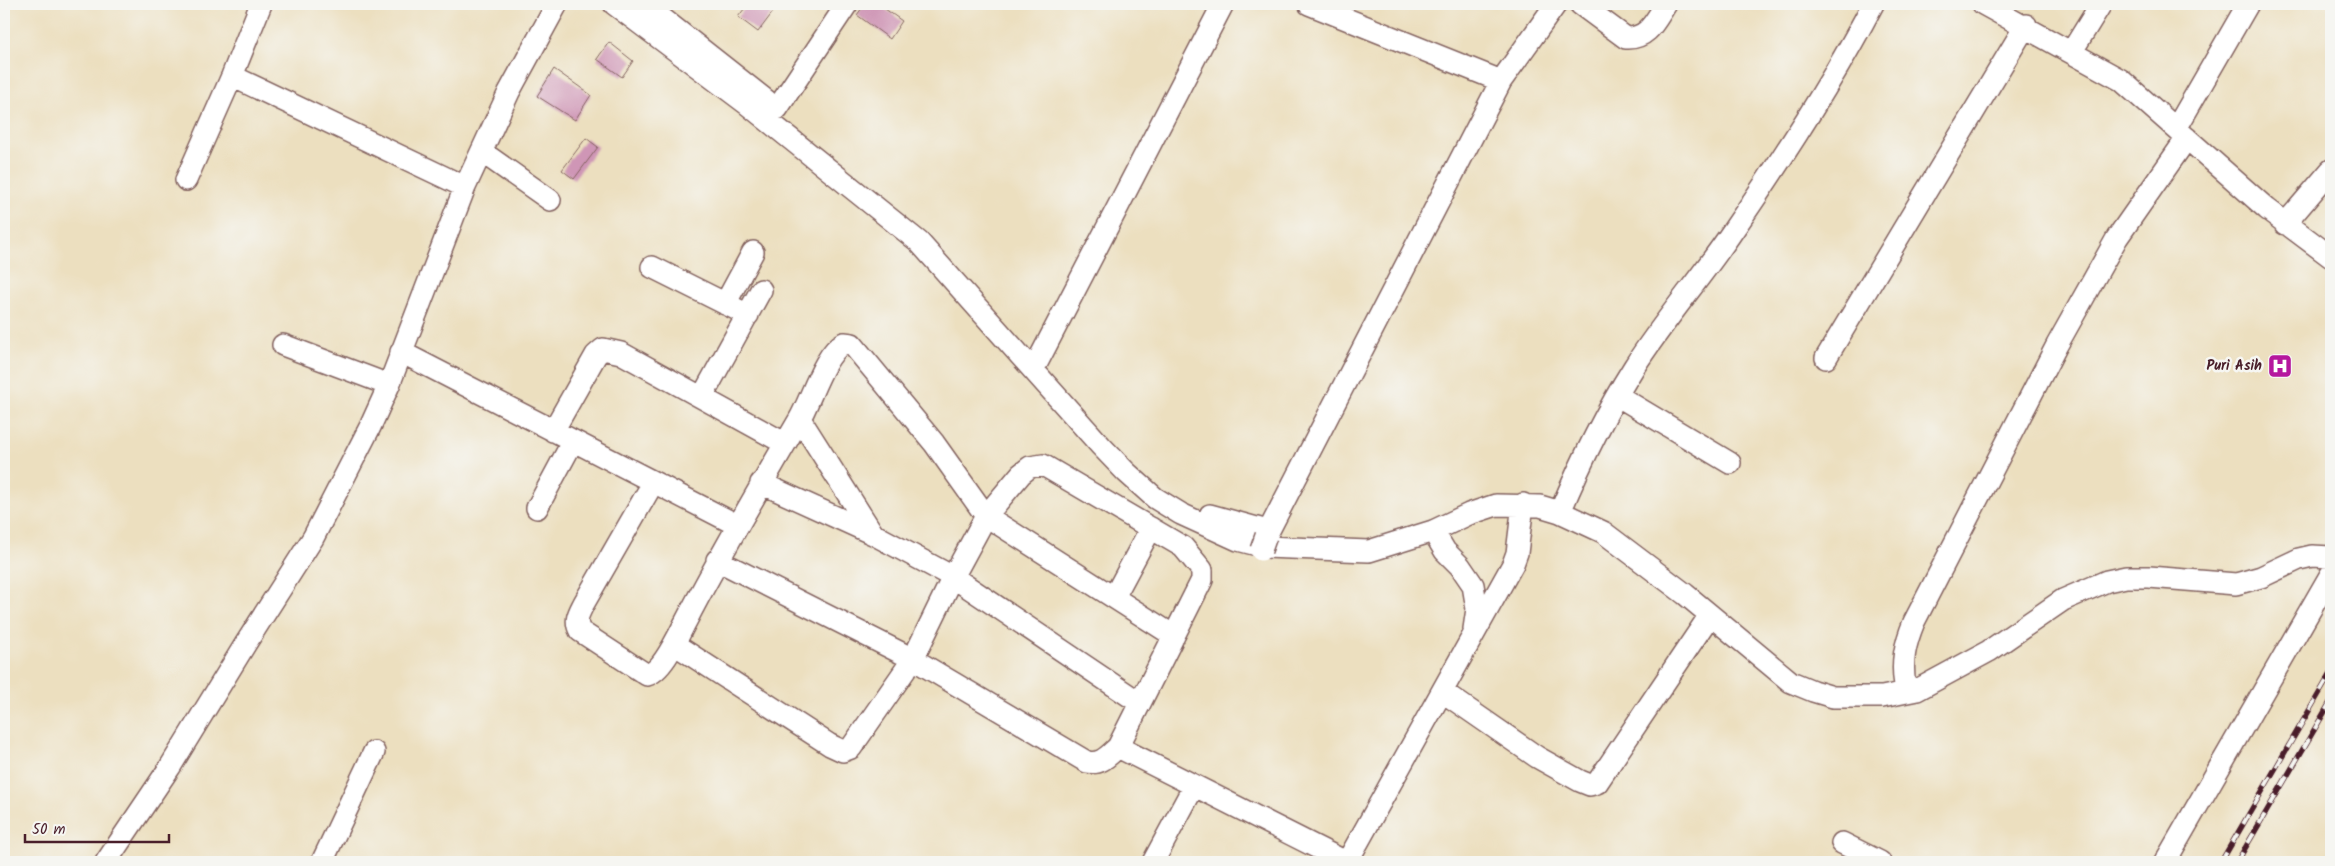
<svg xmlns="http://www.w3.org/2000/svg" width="2335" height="866" viewBox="0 0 2335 866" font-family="Kalam,sans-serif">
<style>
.building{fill:#cf96b6}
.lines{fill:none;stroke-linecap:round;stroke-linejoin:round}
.minor-casing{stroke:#83625f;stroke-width:24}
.minor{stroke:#fff;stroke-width:21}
.rail-casing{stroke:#4a1f2b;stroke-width:5.5}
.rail{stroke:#f6f6f2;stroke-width:4;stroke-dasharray:11;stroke-linecap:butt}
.minor-bridge-casing{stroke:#83625f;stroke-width:24;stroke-linecap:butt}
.minor-bridge{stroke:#fff;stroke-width:21}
.labels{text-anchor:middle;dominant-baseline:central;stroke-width:5;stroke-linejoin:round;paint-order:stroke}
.poi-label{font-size:14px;font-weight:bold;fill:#4a1f2b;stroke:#f6f6f2;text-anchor:end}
</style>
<rect width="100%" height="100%" fill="#f6f6f2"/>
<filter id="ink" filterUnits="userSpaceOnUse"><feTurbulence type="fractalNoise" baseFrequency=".02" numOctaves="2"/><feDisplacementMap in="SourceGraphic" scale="10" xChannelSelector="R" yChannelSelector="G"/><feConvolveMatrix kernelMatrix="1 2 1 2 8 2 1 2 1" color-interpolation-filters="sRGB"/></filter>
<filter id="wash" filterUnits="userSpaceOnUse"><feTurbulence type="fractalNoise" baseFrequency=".0096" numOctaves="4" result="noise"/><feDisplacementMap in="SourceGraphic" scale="20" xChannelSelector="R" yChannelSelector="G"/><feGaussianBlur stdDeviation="1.12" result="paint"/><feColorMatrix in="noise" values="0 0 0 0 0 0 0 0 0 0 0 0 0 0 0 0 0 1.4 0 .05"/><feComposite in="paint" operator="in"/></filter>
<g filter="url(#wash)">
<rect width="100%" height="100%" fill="#ecdfbf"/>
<g id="blocks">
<path class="building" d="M748,4H779L758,32L738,17Z
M865,4H878L902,21L890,39L857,15Z
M609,42L633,61L622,77L597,59Z
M554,69L591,95L575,120L537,96Z
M586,138L598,147L574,179L562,170Z"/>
</g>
</g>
<g filter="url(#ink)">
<use href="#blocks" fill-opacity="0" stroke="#83625f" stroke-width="1"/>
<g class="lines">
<defs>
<path id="minor" d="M614,4L747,104L919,242L1101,446L1126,472L1155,498L1181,514L1238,540L1265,547L1369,551L1433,531L1469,514L1496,505L1540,506L1560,512L1603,532L1685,594L1791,682L1813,691L1833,697H1882L1917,690L1989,651L2063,600L2107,581L2126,577H2149L2236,584L2261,577L2299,559L2312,556L2331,557
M644,4L767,101
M1309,4L1501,81
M1580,4L1626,38C1648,39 1655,21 1666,4
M1983,4L2121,80L2267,209L2331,257
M2072,51L2101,4
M232,76L465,187
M777,109L847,4
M2177,127L2248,4
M482,152L550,200
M186,180L232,76L261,4
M2285,224L2331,170
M652,267L748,315
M725,304L753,252
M283,345L389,385
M401,352L737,525
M1826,358L2026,25
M1037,363L1223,4
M1618,396L1730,463
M702,397L761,290
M800,419L873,534
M553,431L596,355L603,349L621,353L784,443
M1043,465L1183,547L1202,570V580L1118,747C1108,756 1101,765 1087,762L913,659L953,577L986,516L1021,474L1030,467Z
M653,483L584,603C579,613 574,620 580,631L647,675C663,671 678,636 686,621C721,553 760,487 799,420C811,400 824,353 844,343L852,344L934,443L986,516L1174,636
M761,483L873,534L953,577L1140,703
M537,508L573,441
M1560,512C1581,462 1605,413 1634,367C1664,320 1701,278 1732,232C1783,158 1832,83 1873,4
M1210,515L1268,531
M1433,531L1445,551L1460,566L1473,585L1477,609L1474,629
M1266,536L1501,81L1556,4
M1114,597L1151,528
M674,644L830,745L843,751L851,748L913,659L717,560
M1917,690L1905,685C1901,662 1905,644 1914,622L2057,345L2117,238L2187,138
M1443,692L1537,757L1580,781L1590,785L1597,783L1710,615
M1118,747L1346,862
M1842,843L1880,862
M106,862L170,767L246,643L313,538L370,427L389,385L465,187L509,92L557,4
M322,862L374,752
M1153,862L1194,786
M1347,862L1513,564L1517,553L1523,504
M2165,862L2331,574"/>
</defs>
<use href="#minor" class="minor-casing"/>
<use href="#minor" class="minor"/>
<defs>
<path id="rail" d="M2221,862L2331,673
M2237,862L2331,701"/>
</defs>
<use href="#rail" class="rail-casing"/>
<use href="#rail" class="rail"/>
<defs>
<path id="minor-bridge" d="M1261,550L1266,536"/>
</defs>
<use href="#minor-bridge" class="minor-bridge-casing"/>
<use href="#minor-bridge" class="minor-bridge"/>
</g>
</g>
<defs>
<symbol id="hospital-square" viewBox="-11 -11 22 22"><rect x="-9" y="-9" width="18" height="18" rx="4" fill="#b5179e" stroke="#f6f6f2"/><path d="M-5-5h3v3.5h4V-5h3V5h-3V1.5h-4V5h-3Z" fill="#fff"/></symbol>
</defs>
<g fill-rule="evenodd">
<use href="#hospital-square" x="2266" y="352" width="28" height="28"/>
</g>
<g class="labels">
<g class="poi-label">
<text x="2262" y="366">Puri Asih</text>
</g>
</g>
<rect width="2335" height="866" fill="none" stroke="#f6f6f2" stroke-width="20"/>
<path d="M25 834v8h144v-8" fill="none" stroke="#4a1f2b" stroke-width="2.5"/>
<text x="32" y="834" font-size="15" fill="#4a1f2b" stroke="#f6f6f2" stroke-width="4" paint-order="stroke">50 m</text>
</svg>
